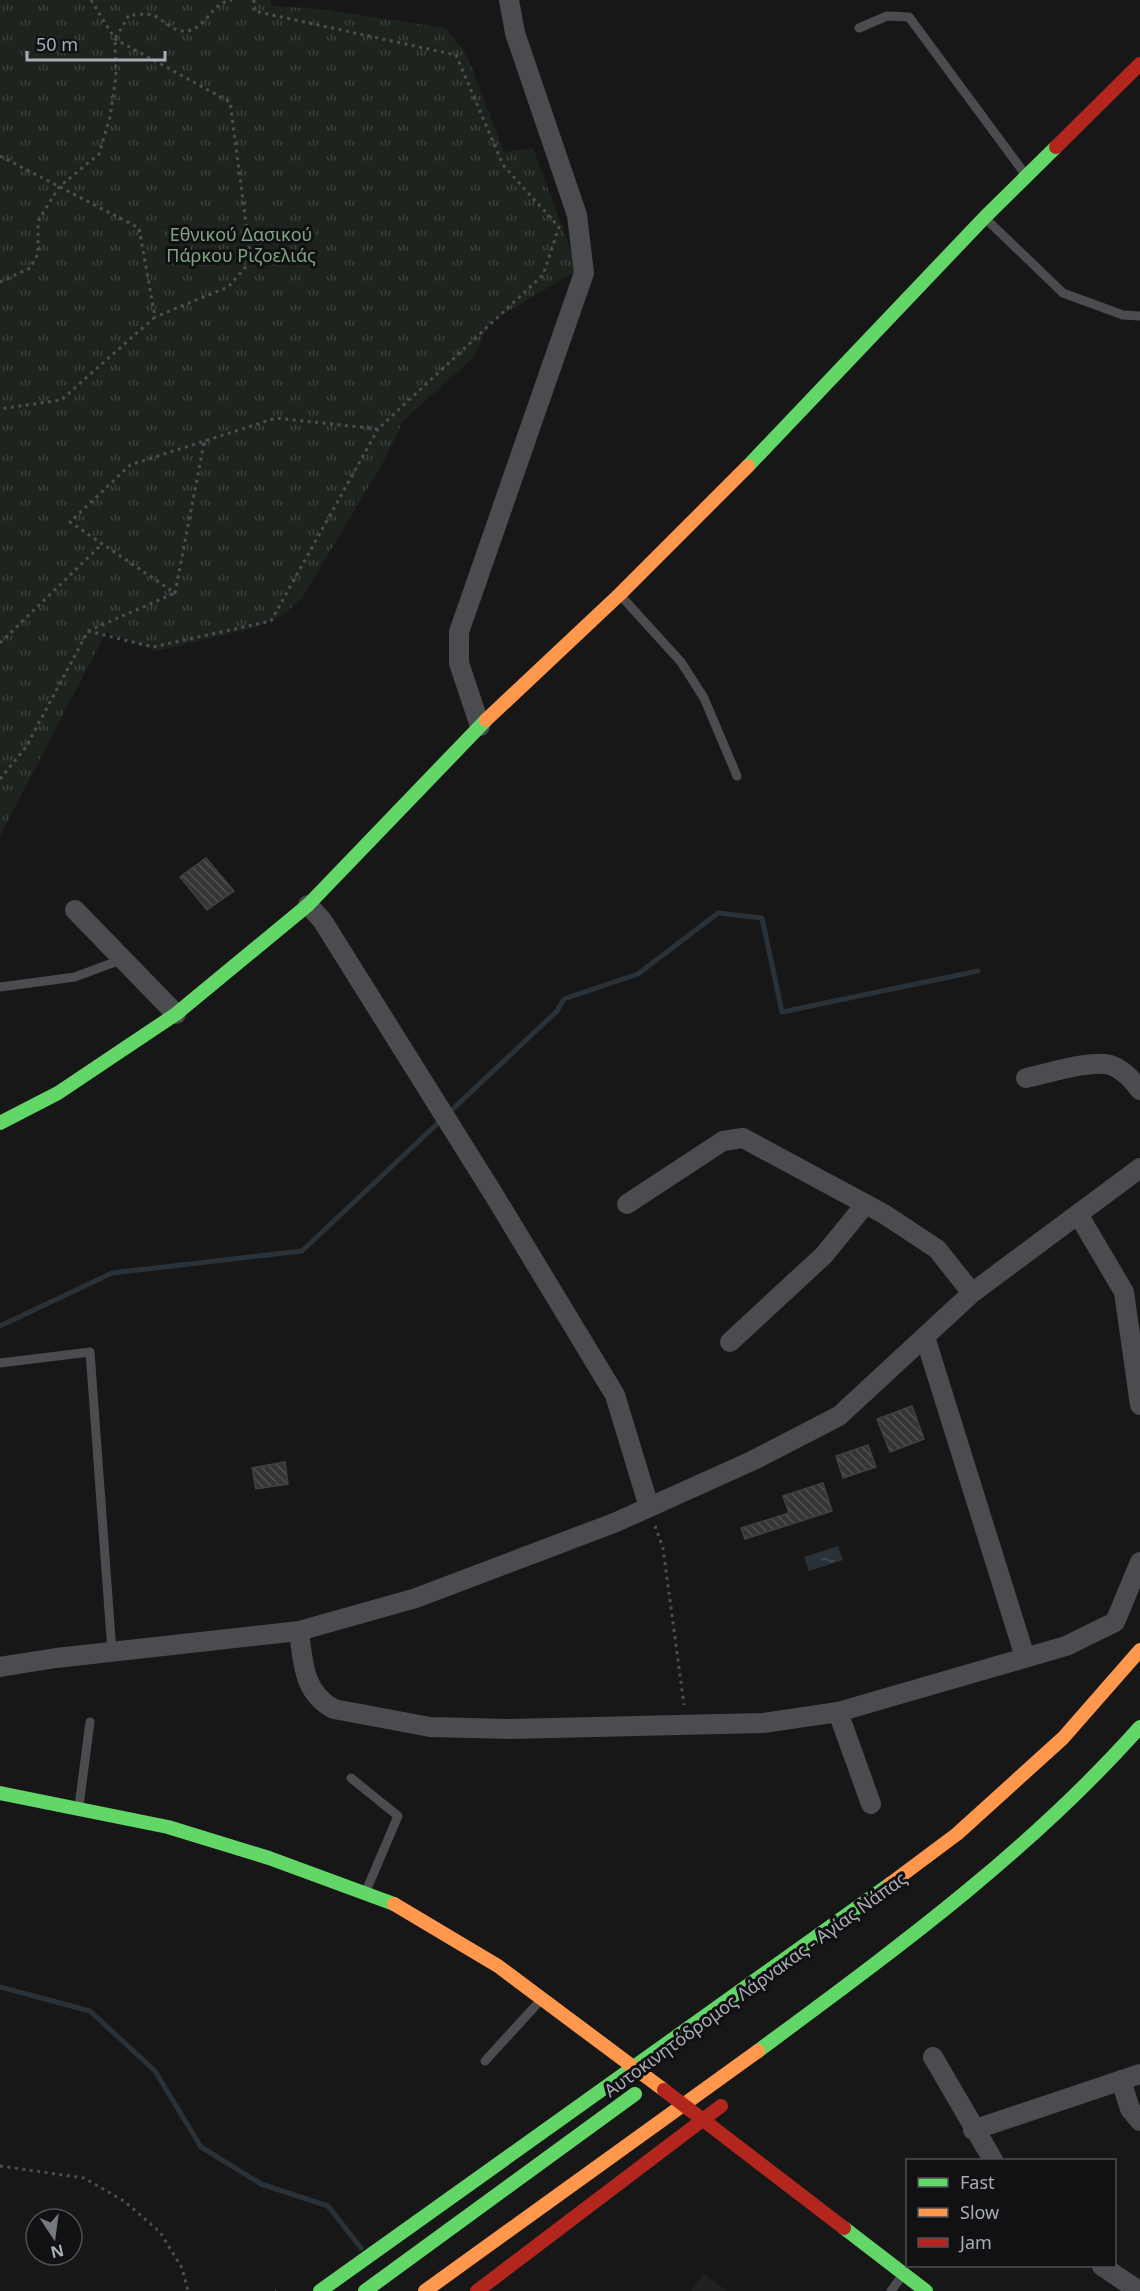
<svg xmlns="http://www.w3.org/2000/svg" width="1140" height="2291" viewBox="0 0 1140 2291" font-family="'Noto Sans',sans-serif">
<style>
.built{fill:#212123}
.park{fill:url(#park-tufts)}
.water{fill:url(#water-ripples)}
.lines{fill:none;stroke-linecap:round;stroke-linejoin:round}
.stream{stroke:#2a3239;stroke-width:5}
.building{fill:url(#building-back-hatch);stroke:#3f4043;stroke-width:1.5}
.path{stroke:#4d4e52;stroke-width:3;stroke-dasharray:3 4.5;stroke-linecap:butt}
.lane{stroke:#4b4c50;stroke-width:9}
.street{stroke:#4b4c50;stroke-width:20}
.fast{stroke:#63d668;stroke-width:14}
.slow{stroke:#ff974d;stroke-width:14}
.jam{stroke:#b3261e;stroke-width:14}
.labels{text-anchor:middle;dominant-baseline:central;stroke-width:6;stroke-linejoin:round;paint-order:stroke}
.park-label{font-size:18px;fill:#7fa381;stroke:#111113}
.street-label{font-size:18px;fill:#a8adb8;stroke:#111113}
</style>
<defs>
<pattern id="park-tufts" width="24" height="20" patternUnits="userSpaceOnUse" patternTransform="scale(1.5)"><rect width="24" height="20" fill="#1d241e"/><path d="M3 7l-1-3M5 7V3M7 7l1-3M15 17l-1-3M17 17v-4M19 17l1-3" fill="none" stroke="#3b413d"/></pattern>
<pattern id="water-ripples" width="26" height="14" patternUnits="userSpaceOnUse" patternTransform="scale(1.5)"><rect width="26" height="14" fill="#2a3239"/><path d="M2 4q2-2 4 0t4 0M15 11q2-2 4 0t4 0" fill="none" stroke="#464d54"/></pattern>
<pattern id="building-back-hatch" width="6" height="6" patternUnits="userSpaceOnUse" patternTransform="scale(1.5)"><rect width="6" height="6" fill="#353536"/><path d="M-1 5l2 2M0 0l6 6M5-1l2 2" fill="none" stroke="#4f5051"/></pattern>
</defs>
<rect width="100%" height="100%" fill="#171717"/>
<path class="built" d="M704,2274L727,2291H691Z"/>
<path class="park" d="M0,0H271V6L321,9L445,28L466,53L504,152L533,148L578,270L490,322L474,357L403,421L385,459L302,598L284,614L254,628L156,651L106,632L0,836Z"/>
<path class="water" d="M838,1546L843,1560L809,1571L804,1557Z"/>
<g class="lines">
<path class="stream" d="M0,1326L112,1273L302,1251L557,1011L564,999L638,974L718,913L762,918L782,1012L978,971
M0,1987L90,2011L155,2071L201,2147L261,2184L328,2206L361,2248"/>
</g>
<path class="building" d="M206,858L234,891L207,910L180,877Z
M912,1406L924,1439L890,1452L877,1419Z
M868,1445L876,1467L843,1478L836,1456Z
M285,1462L288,1484L256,1489L252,1468Z
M823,1483L832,1511L745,1539L741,1528L789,1513L783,1496Z"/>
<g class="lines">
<path class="path" d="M91,0L115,39L230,102L251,261L228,287L155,317
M0,156L139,228L155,317L61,400L0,409
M0,282L30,268L38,254V221L59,187L99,154L110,117L116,76L115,39L129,15C136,15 146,13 153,15C166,21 175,35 191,30C208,24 212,3 232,0
M204,443L175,593L70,522L130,465L276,418L378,429L543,275L559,227L503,165L456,55L254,11V0
M88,631L153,647L271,621L378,429
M0,643L101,545
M0,779L26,747L88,631L175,593
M655,1526L663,1548L684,1705
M0,2166L84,2178L124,2201L160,2232L182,2268L188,2291
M275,2291H276"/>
<path class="lane" d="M859,28L887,16L909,17L1025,174
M986,219L1063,293L1123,315L1140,316
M621,596L681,662L704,698L737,776
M0,987L75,977L123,959
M0,1363L90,1352L112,1652
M351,1778L398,1816L366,1891
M79,1806L90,1722
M485,2061L539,2002
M891,2291L902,2276"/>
<path class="street" d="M480,726L459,663V632L584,273L577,215L515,33L509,0
M308,905L322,920L494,1195L615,1395L649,1507
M75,910L176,1014
M1026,1078C1046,1074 1095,1058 1113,1066C1125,1071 1132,1080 1140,1090
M627,1204L723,1141L743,1138L884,1214L937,1249L972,1293
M1078,1214L1124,1292L1140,1405
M925,1337L1025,1657
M730,1342L824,1255L864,1206
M299,1631C303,1662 303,1693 334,1709L430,1727L510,1729L763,1723L838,1712L1066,1646L1115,1622L1140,1562
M0,1667L56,1658L299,1631L416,1598L614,1523L754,1460L839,1416L972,1293L1140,1168
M838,1712L871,1804
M933,2057L993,2160
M1121,2080L1130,2109L1140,2121
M973,2130L1140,2074
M1102,2266L1139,2291"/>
<path class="fast" d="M748,466L985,217L1056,147
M0,1123L58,1093L176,1014L308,905L486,720
M0,1793L168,1827L269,1858L394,1904
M758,2051C893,1951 1028,1853 1140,1727
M844,2228L926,2291
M320,2291L890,1884
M365,2291L635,2094"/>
<path class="slow" d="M486,720L620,594L748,466
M890,1884L957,1834L1063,1738L1140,1650
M394,1904L498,1966L664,2090
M425,2291L758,2051"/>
<path class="jam" d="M1056,147L1140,64
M664,2090L844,2228
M477,2291L721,2106"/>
</g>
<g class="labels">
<g class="park-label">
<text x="241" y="234">Εθνικού Δασικού<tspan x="241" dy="21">Πάρκου Ριζοελιάς</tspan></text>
</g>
<g class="street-label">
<text transform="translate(755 1984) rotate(-36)">Αυτοκινητόδρομος Λάρνακας - Αγίας Νάπας</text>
</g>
</g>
<rect x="906" y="2159" width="210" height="108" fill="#111113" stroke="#4d4f55" stroke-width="1.5"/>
<rect x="918" y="2178" width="30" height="9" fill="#63d668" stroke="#4d4f55" stroke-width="1.5"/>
<text x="960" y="2189" font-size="18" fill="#a8adb8">Fast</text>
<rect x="918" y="2208" width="30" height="9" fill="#ff974d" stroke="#4d4f55" stroke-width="1.5"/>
<text x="960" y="2219" font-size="18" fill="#a8adb8">Slow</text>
<rect x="918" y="2238" width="30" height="9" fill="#b3261e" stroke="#4d4f55" stroke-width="1.5"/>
<text x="960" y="2249" font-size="18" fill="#a8adb8">Jam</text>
<g transform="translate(54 2237) rotate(167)"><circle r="28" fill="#111113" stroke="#4d4f55" stroke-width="1.5"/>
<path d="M0-4.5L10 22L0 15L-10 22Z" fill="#757880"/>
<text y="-9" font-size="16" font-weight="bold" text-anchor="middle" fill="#a8adb8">N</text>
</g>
<path d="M27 51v9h138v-9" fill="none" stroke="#a8adb8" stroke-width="3"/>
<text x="36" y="51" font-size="18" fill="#a8adb8" stroke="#111113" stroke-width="4.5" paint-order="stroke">50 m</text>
</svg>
